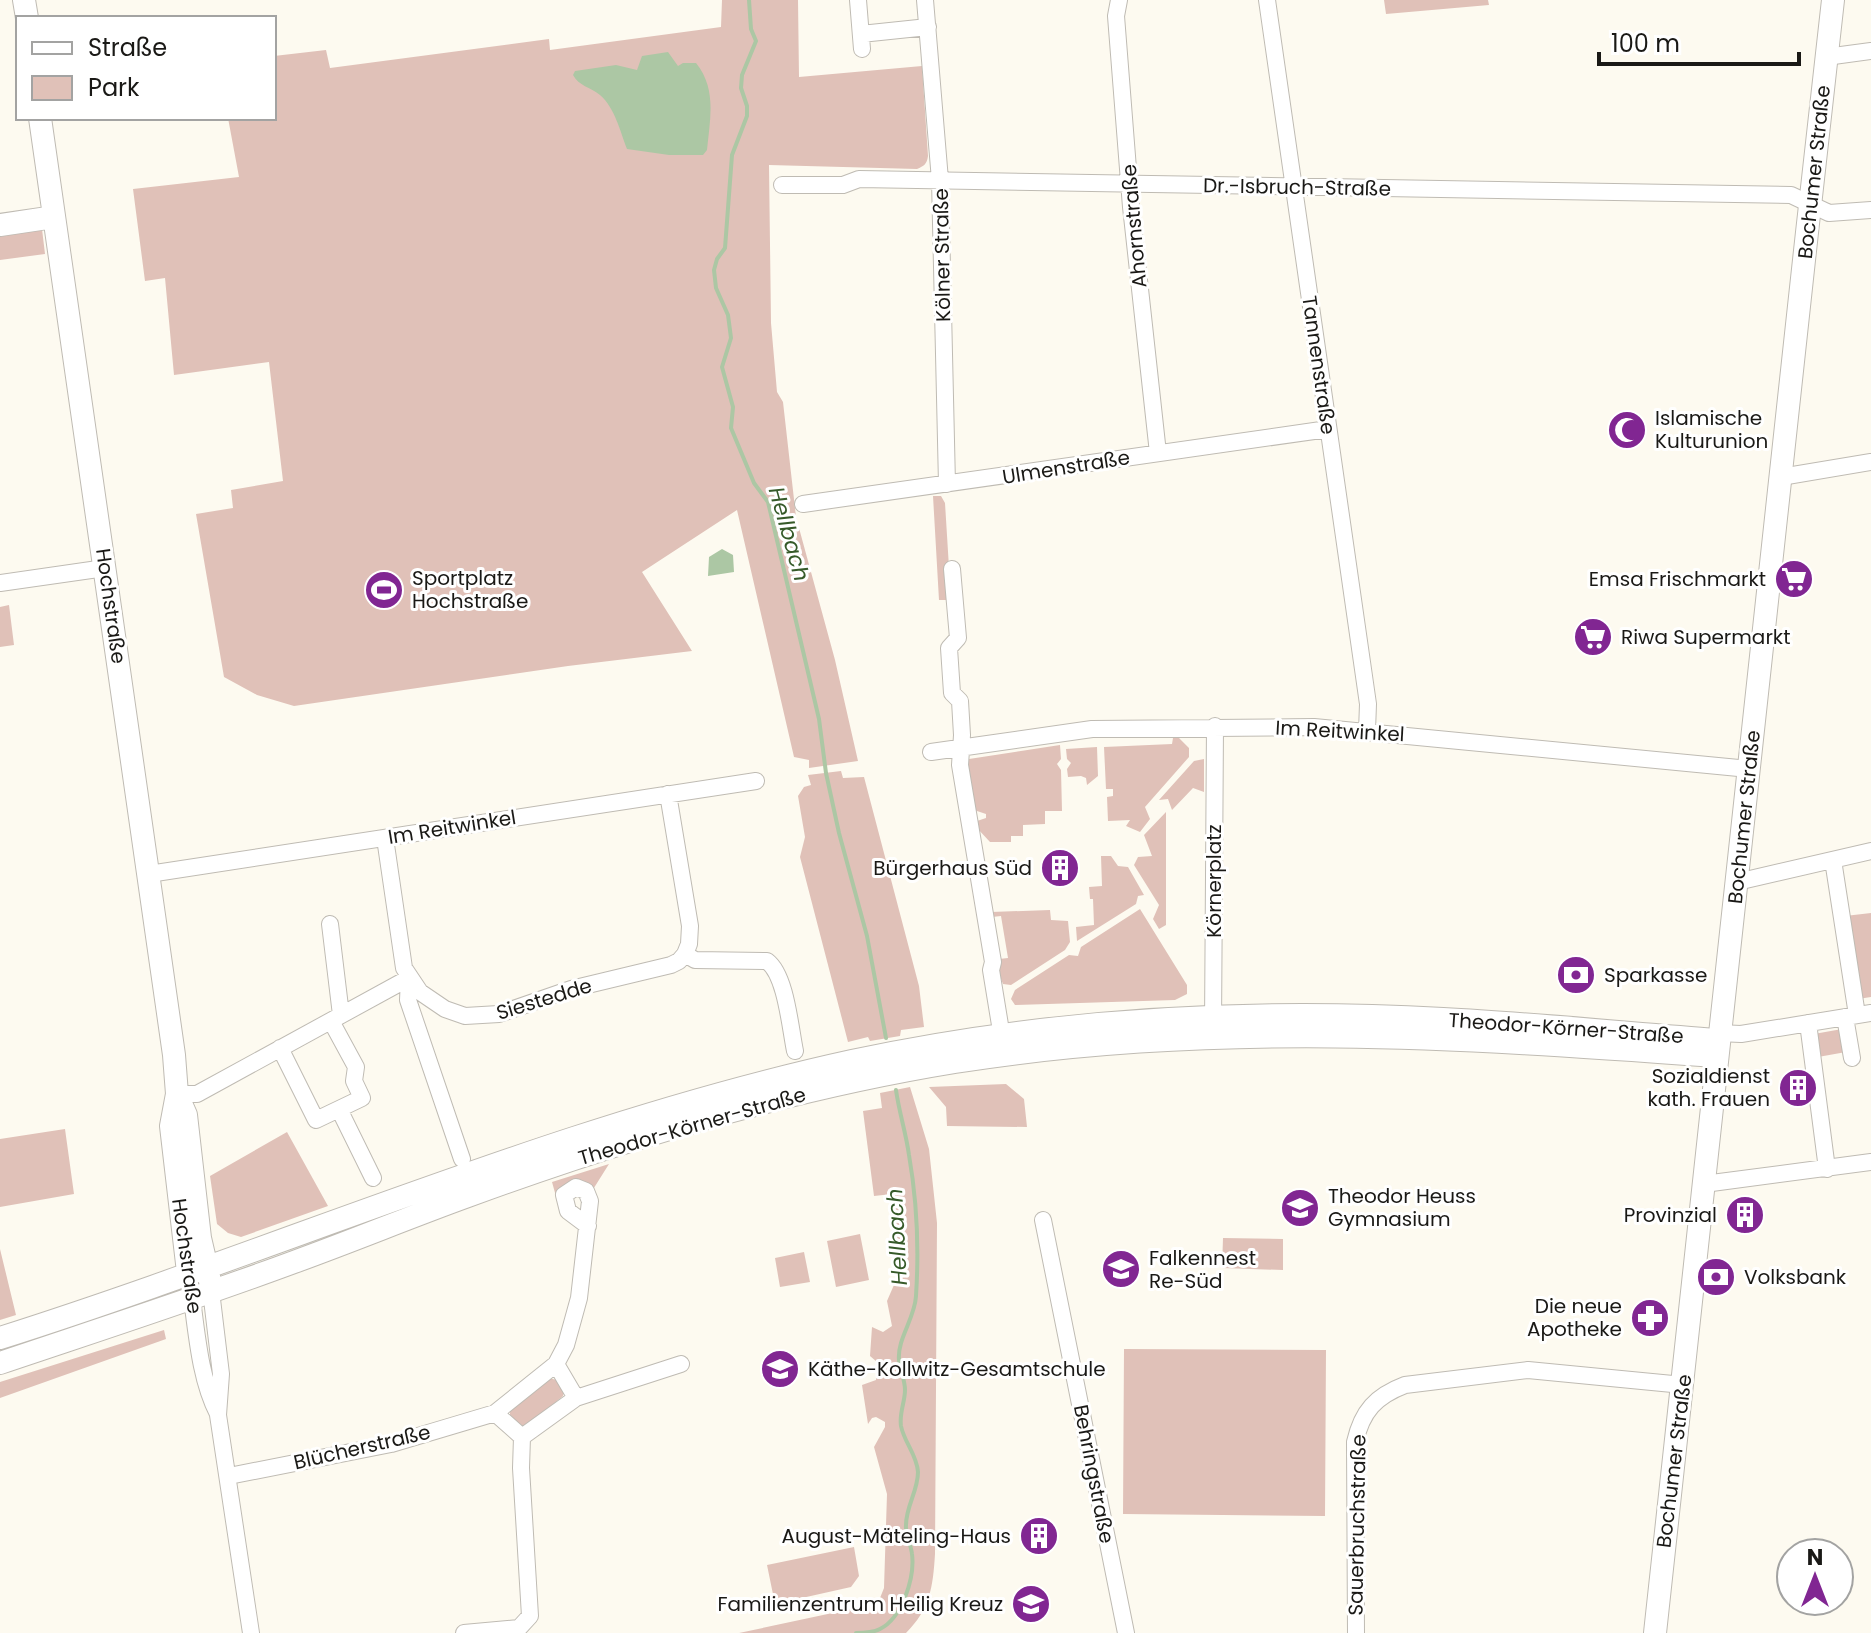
<svg xmlns="http://www.w3.org/2000/svg" width="1871" height="1633" viewBox="0 0 1871 1633" font-family="Poppins,sans-serif">
<style>
.green{fill:#e0c1b8}
.water{fill:#acc7a4}
.lines{fill:none;stroke-linecap:round;stroke-linejoin:round}
.stream{stroke:#acc7a4;stroke-width:4}
.street-casing{stroke:#bfbbb3;stroke-width:18}
.secondary-casing{stroke:#bfbbb3;stroke-width:24}
.street{stroke:#fff;stroke-width:16}
.secondary{stroke:#fff;stroke-width:22}
.labels{text-anchor:middle;dominant-baseline:central;stroke-width:6;stroke-linejoin:round;paint-order:stroke}
.street-label{font-size:20px;fill:#1a1916;stroke:#fff}
.poi-label{font-size:20px;fill:#1a1916;stroke:#fff;text-anchor:start}
.water-label{font-size:22px;font-style:italic;fill:#365a29;stroke:#fff}
</style>
<rect width="100%" height="100%" fill="#fdfaf0"/>
<path class="green" d="M722,0H798L799,77L922,66L928,156C927,164 924,166 917,169L769,165L771,323L777,392L783,402L796,517L835,660L858,761L809,768V760L794,757L737,510L642,572L692,651L568,666L294,706L257,695L224,677L196,514L233,508L231,490L283,481L269,362L174,375L165,278L145,281L133,189L239,177L228,118H274V56L326,50L330,68L549,39L550,50L721,27Z
M1384,0H1488L1489,5L1386,14Z
M42,229L45,254L0,260V235Z
M933,496H941L945,503L951,600H939Z
M9,605L14,645L0,647V607Z
M1173,738H1179L1189,748V757L1145,807L1150,819L1140,832L1126,826L1130,820L1108,821L1107,797L1113,796V789H1106L1104,747L1172,744Z
M1060,745L1061,759L1057,764L1061,770L1062,811H1045V824L1023,825V836H1011V842H990L977,828V821L986,818V814L974,810L966,763L969,759Z
M1097,747L1098,776L1087,785L1086,778L1081,776L1068,777L1067,769L1071,763L1067,759L1066,749Z
M1204,759V792L1193,788L1172,810L1168,799L1159,800L1194,761Z
M841,771L843,778L864,777L919,986L924,1027L901,1030L900,1036L870,1041L868,1037L848,1042L800,857L805,837L798,796L804,787L811,785L808,775Z
M1166,812V925L1159,929L1153,919L1159,905L1134,865L1138,857L1152,856L1144,835Z
M1101,856H1111L1118,866L1128,867L1144,895L1138,896L1136,904L1077,941L1076,927L1094,925L1093,899H1090L1089,887L1102,886Z
M1140,909L1187,985V994L1175,1000L1015,1005L1011,999L1015,990L1069,955L1078,956L1081,947Z
M1050,910L1051,920L1068,921L1070,942L1065,950L1011,985L1003,984L998,971L999,959L1008,958L1001,916L992,917L991,912Z
M1871,913V997L1858,999L1845,916Z
M1842,1029L1846,1052L1818,1057L1814,1034Z
M1006,1084L1024,1099L1027,1127L947,1126L946,1107L929,1087Z
M910,1087L929,1149L937,1223L935,1554C933,1587 930,1609 906,1633H739L870,1605L880,1598L884,1588L887,1494L874,1447L885,1427V1422L876,1417L872,1418L868,1424L862,1385L876,1380L877,1362L870,1356L872,1327L883,1332L892,1326L887,1301L897,1278L892,1194L874,1196L863,1111L882,1108L880,1093Z
M65,1129L74,1194L0,1207V1139Z
M287,1132L328,1206L241,1237L228,1233L217,1224L210,1176Z
M609,1164L592,1191L557,1200L552,1182Z
M860,1234L869,1280L836,1287L827,1241Z
M1223,1238L1283,1239V1270L1222,1268Z
M0,1249L16,1315L0,1320Z
M804,1252L810,1282L780,1287L775,1258Z
M164,1330L166,1339L0,1398V1382Z
M1124,1349L1326,1350L1325,1516L1123,1514Z
M547,1378L558,1380L564,1391L563,1396L527,1426L520,1427L510,1419V1409Z
M854,1547L859,1576L851,1587L775,1604L767,1565Z"/>
<path class="water" d="M668,52L678,66L683,63H696C717,89 710,119 707,150L703,155H669L627,149C620,131 615,108 600,95C590,87 579,86 573,75L575,71L616,65L637,70L642,56Z
M722,549L733,555L734,572L708,576L709,557Z"/>
<g class="lines">
<path class="stream" d="M749,0L751,29L756,41L742,75L741,88L747,106V116L732,155L725,248L717,259L714,270L716,288L728,315L731,338L722,367L733,407L731,428L754,483L768,502L819,719L826,773L839,833L867,936L886,1038
M856,1633C864,1633 872,1633 880,1629C902,1618 915,1578 912,1554C911,1544 905,1535 906,1525C906,1506 918,1491 918,1472C917,1455 904,1442 901,1426C899,1413 905,1402 905,1390C905,1380 900,1370 899,1360C897,1339 915,1318 916,1296C919,1250 917,1201 909,1155C906,1133 899,1112 896,1090"/>
<defs>
<path id="street" d="M858,0L862,49
M925,0L940,180L947,484
M1119,0L1116,16L1131,207L1158,453
M1267,0L1368,704L1367,731
M861,34L928,27
M1826,57L1871,51
M782,185H843L859,179L1791,195L1829,213L1871,210
M1781,477L1871,462
M803,504L1328,429
M952,569L958,638L949,648L952,693L960,701L962,735L960,765L993,962L991,970L1000,1025
M0,583L105,568
M931,752L1092,729L1314,727L1749,769
M668,794L690,926L689,944L685,954
M385,838L404,968L420,992L445,1009L465,1016L499,1014L571,989L671,965L679,961L685,954L695,960L767,961C786,975 790,1027 795,1051
M1833,860L1857,1015
M149,874L756,781
M1737,882L1871,851
M330,924L341,1015
M409,978L408,1000L462,1159
M1845,1017L1852,1058
M1808,1023L1827,1169
M1213,1028L1215,726
M1718,1033L1741,1034L1871,1013
M280,1048L316,1120L362,1098L354,1081L356,1067L331,1021
M177,1094H197L409,978
M339,1109L373,1178
M1704,1184L1871,1162
M1043,1220L1126,1633
M188,1272C196,1317 197,1374 218,1414
M211,1291L221,1374L218,1415L251,1633
M556,1364L576,1398
M495,1413L522,1437
M522,1437L576,1398L681,1364
M229,1476L391,1444L495,1413L556,1364L566,1345L579,1298L590,1201L586,1191L576,1187L564,1195L568,1211L588,1226
M519,1628L530,1616L521,1468L522,1437
M464,1633L519,1628
M1356,1633L1355,1442C1362,1411 1376,1396 1405,1385L1528,1370L1683,1385"/>
<path id="secondary" d="M24,0L27,18
M40,118L174,1055L177,1094L171,1126L188,1272
M0,225L54,217
M179,1099L186,1115L200,1238L210,1281
M0,1338C284,1248 559,1125 852,1061C1044,1020 1247,1008 1443,1019C1535,1024 1626,1033 1717,1040
M0,1363C98,1330 197,1298 294,1262C352,1241 410,1217 468,1196C626,1138 789,1089 955,1062C1213,1021 1457,1037 1716,1056
M1655,1633C1712,1088 1772,544 1833,0"/>
</defs>
<use href="#street" class="street-casing"/>
<use href="#secondary" class="secondary-casing"/>
<use href="#street" class="street"/>
<use href="#secondary" class="secondary"/>
</g>
<defs>
<symbol id="mosque-disc" viewBox="-11 -11 22 22"><circle r="9.5" fill="#812692" stroke="#fff"/><path d="M3.5-4.9A6 6 0 1 0 3.5 4.9A5 5 0 1 1 3.5-4.9Z" fill="#fff"/></symbol>
<symbol id="supermarket-disc" viewBox="-11 -11 22 22"><circle r="9.5" fill="#812692" stroke="#fff"/><path d="M-6-5.5h2.5l.6 2H6L4.5 2H-2.5L-4.4-4H-6ZM-1.5 3.2a1.3 1.3 0 1 0 .1 0ZM3 3.2a1.3 1.3 0 1 0 .1 0Z" fill="#fff"/></symbol>
<symbol id="stadium-disc" viewBox="-11 -11 22 22"><circle r="9.5" fill="#812692" stroke="#fff"/><path d="M0-5a6.5 5 0 1 0 0 10a6.5 5 0 1 0 0-10ZM-3.5-1.8h7v3.6h-7Z" fill="#fff"/></symbol>
<symbol id="building-disc" viewBox="-11 -11 22 22"><circle r="9.5" fill="#812692" stroke="#fff"/><path d="M-4-6H4V6H1V3H-1V6H-4ZM-2.5-4.3h1.7v1.8h-1.7ZM.8-4.3h1.7v1.8H.8ZM-2.5-1h1.7V.8h-1.7ZM.8-1h1.7V.8H.8Z" fill="#fff"/></symbol>
<symbol id="bank-disc" viewBox="-11 -11 22 22"><circle r="9.5" fill="#812692" stroke="#fff"/><path d="M-6-4H6V4H-6ZM0-2.3a2.3 2.3 0 1 0 0 4.6a2.3 2.3 0 1 0 0-4.6Z" fill="#fff"/></symbol>
<symbol id="school-disc" viewBox="-11 -11 22 22"><circle r="9.5" fill="#812692" stroke="#fff"/><path d="M0-5L7-2L0 1L-7-2ZM-4 1L0 2.5L4 1V4Q0 6-4 4Z" fill="#fff"/></symbol>
<symbol id="pharmacy-disc" viewBox="-11 -11 22 22"><circle r="9.5" fill="#812692" stroke="#fff"/><path d="M-2-6h4v4h4v4h-4v4h-4v-4h-4v-4h4Z" fill="#fff"/></symbol>
</defs>
<g fill-rule="evenodd">
<use href="#mosque-disc" x="1605" y="408" width="44" height="44"/>
<use href="#supermarket-disc" x="1772" y="557" width="44" height="44"/>
<use href="#stadium-disc" x="362" y="568" width="44" height="44"/>
<use href="#supermarket-disc" x="1571" y="615" width="44" height="44"/>
<use href="#building-disc" x="1038" y="846" width="44" height="44"/>
<use href="#bank-disc" x="1554" y="953" width="44" height="44"/>
<use href="#building-disc" x="1776" y="1066" width="44" height="44"/>
<use href="#school-disc" x="1278" y="1186" width="44" height="44"/>
<use href="#building-disc" x="1723" y="1193" width="44" height="44"/>
<use href="#school-disc" x="1099" y="1247" width="44" height="44"/>
<use href="#bank-disc" x="1694" y="1255" width="44" height="44"/>
<use href="#pharmacy-disc" x="1628" y="1296" width="44" height="44"/>
<use href="#school-disc" x="758" y="1347" width="44" height="44"/>
<use href="#building-disc" x="1017" y="1514" width="44" height="44"/>
<use href="#school-disc" x="1009" y="1582" width="44" height="44"/>
</g>
<g class="labels">
<g class="street-label">
<text transform="translate(1814 172) rotate(-84)">Bochumer Straße</text>
<text transform="translate(1297 187) rotate(1)">Dr.-Isbruch-Straße</text>
<text transform="translate(1134 226) rotate(-95)">Ahornstraße</text>
<text transform="translate(942 255) rotate(-91)">Kölner Straße</text>
<text transform="translate(1319 365) rotate(82)">Tannenstraße</text>
<text transform="translate(1066 467) rotate(-9)">Ulmenstraße</text>
<text transform="translate(111 606) rotate(82)">Hochstraße</text>
<text transform="translate(1340 731) rotate(3)">Im Reitwinkel</text>
<text transform="translate(1744 817) rotate(-84)">Bochumer Straße</text>
<text transform="translate(452 827) rotate(-9)">Im Reitwinkel</text>
<text transform="translate(1214 881) rotate(-90)">Körnerplatz</text>
<text transform="translate(544 999) rotate(-17)">Siestedde</text>
<text transform="translate(1566 1028) rotate(4)">Theodor-Körner-Straße</text>
<text transform="translate(692 1126) rotate(-16)">Theodor-Körner-Straße</text>
<text transform="translate(187 1256) rotate(82)">Hochstraße</text>
<text transform="translate(362 1447) rotate(-13)">Blücherstraße</text>
<text transform="translate(1674 1461) rotate(-83)">Bochumer Straße</text>
<text transform="translate(1094 1474) rotate(79)">Behringstraße</text>
<text transform="translate(1357 1525) rotate(-89)">Sauerbruchstraße</text>
</g>
<g class="poi-label">
<text x="1655" y="418">Islamische<tspan x="1655" dy="23">Kulturunion</tspan></text>
<text x="412" y="578">Sportplatz<tspan x="412" dy="23">Hochstraße</tspan></text>
<text x="1766" y="579" text-anchor="end">Emsa Frischmarkt</text>
<text x="1621" y="637">Riwa Supermarkt</text>
<text x="1032" y="868" text-anchor="end">Bürgerhaus Süd</text>
<text x="1604" y="975">Sparkasse</text>
<text x="1770" y="1076" text-anchor="end">Sozialdienst<tspan x="1770" dy="23">kath. Frauen</tspan></text>
<text x="1328" y="1196">Theodor Heuss<tspan x="1328" dy="23">Gymnasium</tspan></text>
<text x="1717" y="1215" text-anchor="end">Provinzial</text>
<text x="1149" y="1258">Falkennest<tspan x="1149" dy="23">Re-Süd</tspan></text>
<text x="1744" y="1277">Volksbank</text>
<text x="1622" y="1306" text-anchor="end">Die neue<tspan x="1622" dy="23">Apotheke</tspan></text>
<text x="808" y="1369">Käthe-Kollwitz-Gesamtschule</text>
<text x="1011" y="1536" text-anchor="end">August-Mäteling-Haus</text>
<text x="1003" y="1604" text-anchor="end">Familienzentrum Heilig Kreuz</text>
</g>
<g class="water-label">
<text transform="translate(789 534) rotate(74)">Hellbach</text>
<text transform="translate(897 1237) rotate(-93)">Hellbach</text>
</g>
</g>
<rect x="16" y="16" width="260" height="104" fill="#ffffff" stroke="#a3a3a2" stroke-width="2"/>
<rect x="32" y="42" width="40" height="12" fill="#ffffff" stroke="#a3a3a2" stroke-width="2"/>
<text x="88" y="56" font-size="24" fill="#1a1916">Straße</text>
<rect x="32" y="76" width="40" height="24" fill="#e0c1b8" stroke="#a3a3a2" stroke-width="2"/>
<text x="88" y="96" font-size="24" fill="#1a1916">Park</text>
<g transform="translate(1815 1577)"><circle r="38" fill="#ffffff" stroke="#a3a3a2" stroke-width="2"/>
<path d="M0-6L14 30L0 20L-14 30Z" fill="#812692"/>
<text y="-12" font-size="22" font-weight="bold" text-anchor="middle" fill="#1a1916">N</text>
</g>
<path d="M1599 52v12h200v-12" fill="none" stroke="#1a1916" stroke-width="4"/>
<text x="1611" y="52" font-size="24" fill="#1a1916" stroke="#ffffff" stroke-width="6" paint-order="stroke">100 m</text>
</svg>
